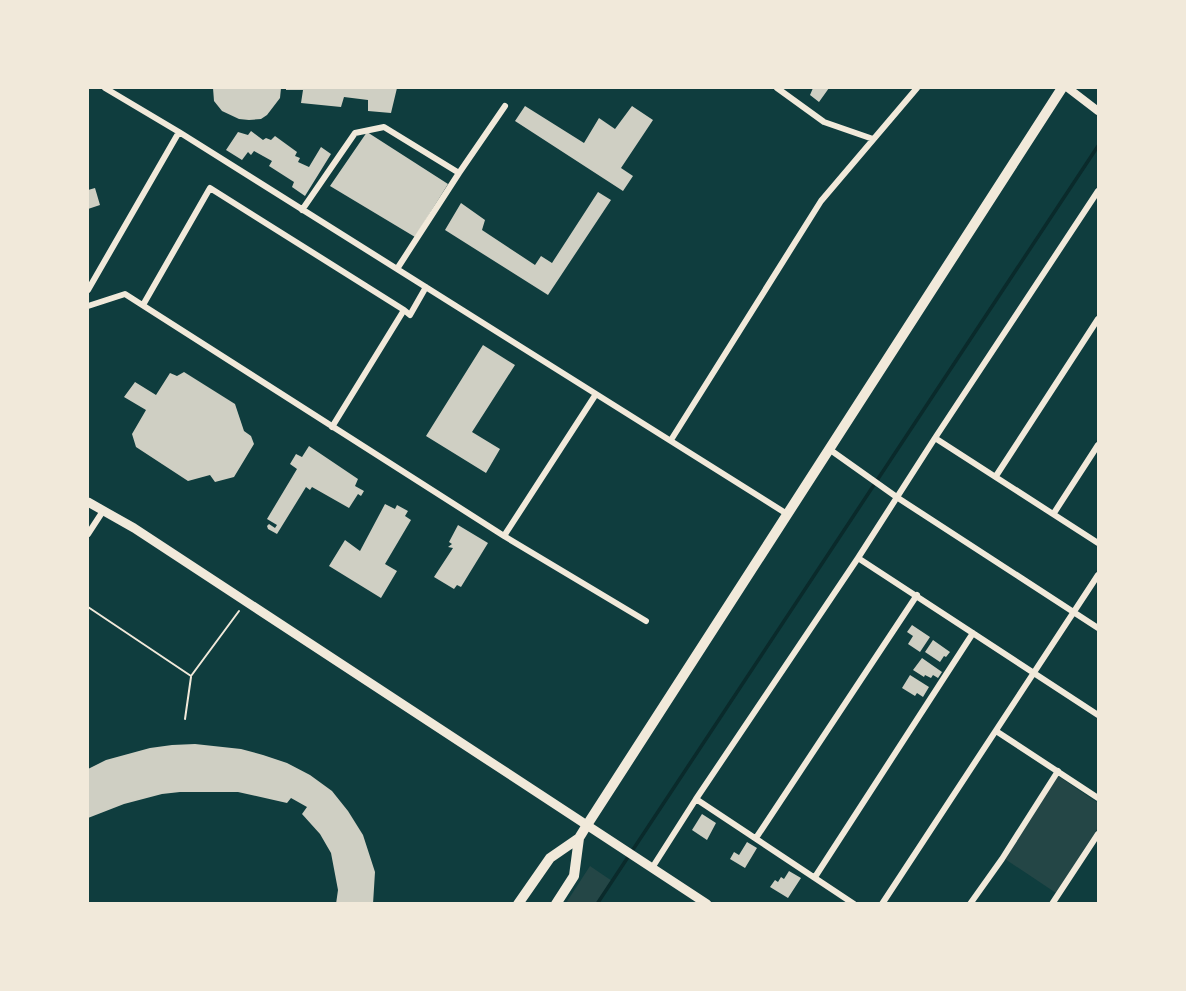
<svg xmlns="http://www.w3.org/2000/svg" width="1186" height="991" viewBox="0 0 1186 991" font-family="Helvetica,sans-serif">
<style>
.green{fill:#244646}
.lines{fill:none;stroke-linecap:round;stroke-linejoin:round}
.stream{stroke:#0a2a2b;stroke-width:3.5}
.building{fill:#cfcfc3}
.path{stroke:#f1e9da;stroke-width:2}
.minor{stroke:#f1e9da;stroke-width:6}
.tertiary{stroke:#f1e9da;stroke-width:8}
.secondary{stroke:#f1e9da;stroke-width:9}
.primary{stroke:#f1e9da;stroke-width:10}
</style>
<rect width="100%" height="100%" fill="#0f3d3e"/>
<path class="green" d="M1058,776L1098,803V828L1056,893L1005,859Z
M590,866L612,881L598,903H566Z"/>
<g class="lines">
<path class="stream" d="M597,904L1098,146"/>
</g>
<path class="building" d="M213,88H281L280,98L267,115L261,119L249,120L239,119L222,111L214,101Z
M286,88H397L391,113L368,111V100L344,97L341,107L301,103L303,90H286Z
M813,88H829L819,102L810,95Z
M525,106L584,143L599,118L615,129L632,106L653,120L621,168L633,176L623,191L515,121Z
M251,131L263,140L266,138L271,140L275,136L297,152L295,156L300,158L298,162L309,167L321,147L331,154L305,196L292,187L294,182L269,166L272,161L254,151L251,155L248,152L242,160L226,150L238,132L248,135Z
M367,132L448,184L415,237L330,186Z
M95,188L100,205L88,209V190Z
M598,192L611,200L548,295L445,230L461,203L485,220L482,230L535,265L541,256L552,263Z
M483,345L515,365L472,432L500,449L486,473L426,436Z
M184,372L235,404L244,431L251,436L254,444L234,477L215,482L210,475L188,481L136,447L132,434L146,410L124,397L135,382L156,395L170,373L177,376Z
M309,446L358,479L355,486L364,491L361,496L358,494L349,508L312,487L310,490L306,487L277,534L268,529L267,526L269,524L275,528L277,525L267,519L297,469L290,464L296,454L302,457Z
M385,504L395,509L397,505L408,511L405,516L411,520L385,564L397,571L381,598L329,566L345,540L360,551Z
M458,525L488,543L461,587L457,585L454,589L434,577L453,548L448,547L452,544L449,542Z
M912,625L930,637L920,652L908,644L913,636L907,632Z
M933,640L950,652L946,657L944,656L940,662L925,652Z
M922,658L942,672L938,678L933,675L931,678L925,675L924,677L913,670Z
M910,675L929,687L923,697L917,693L915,696L902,688Z
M195,744L241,749L263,755L287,763L310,775L332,791L348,811L363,835L375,872L373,904H336L338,890L331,853L320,834L302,814L307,807L291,798L287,803L238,792H180L162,794L124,804L88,818V769L106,760L150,748L172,745Z
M702,814L716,823L707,840L692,830Z
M747,842L757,848L745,868L730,859L734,852L739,855Z
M789,871L801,878L788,898L770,887L775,880L778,882L781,877L784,879Z"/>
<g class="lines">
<path class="path" d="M88,607L191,676L239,611
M185,719L191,677"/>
<path class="minor" d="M777,88L824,122L873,139
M179,132L787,514
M302,210L355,133L384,127L459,173
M397,269L459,173L505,106
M88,290L179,132L105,88
M143,305L210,188L404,310L332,427
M88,306L125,294L504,536L596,394
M404,310L410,315L426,287
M935,438L1098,543
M671,440L821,201L917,88
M829,449L898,498L1098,628
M996,476L1098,319
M1054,513L1098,445
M88,534L103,511
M504,536L646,621
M858,558L1098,715
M996,731L1098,798
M696,799L854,904
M756,838L917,595
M652,868L696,799L858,558L935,438L1098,191
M815,877L973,633
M882,904L1098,575
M970,904L1002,859L1058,771
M1052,904L1098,834"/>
<path class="tertiary" d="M1068,88L1098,111"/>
<path class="secondary" d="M88,502L134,528L707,904"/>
<path class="primary" d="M518,904L550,858L579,838L587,825L1062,88
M556,904L574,876L579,838"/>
</g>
<rect width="1186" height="991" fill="none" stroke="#f1e9da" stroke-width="178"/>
</svg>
